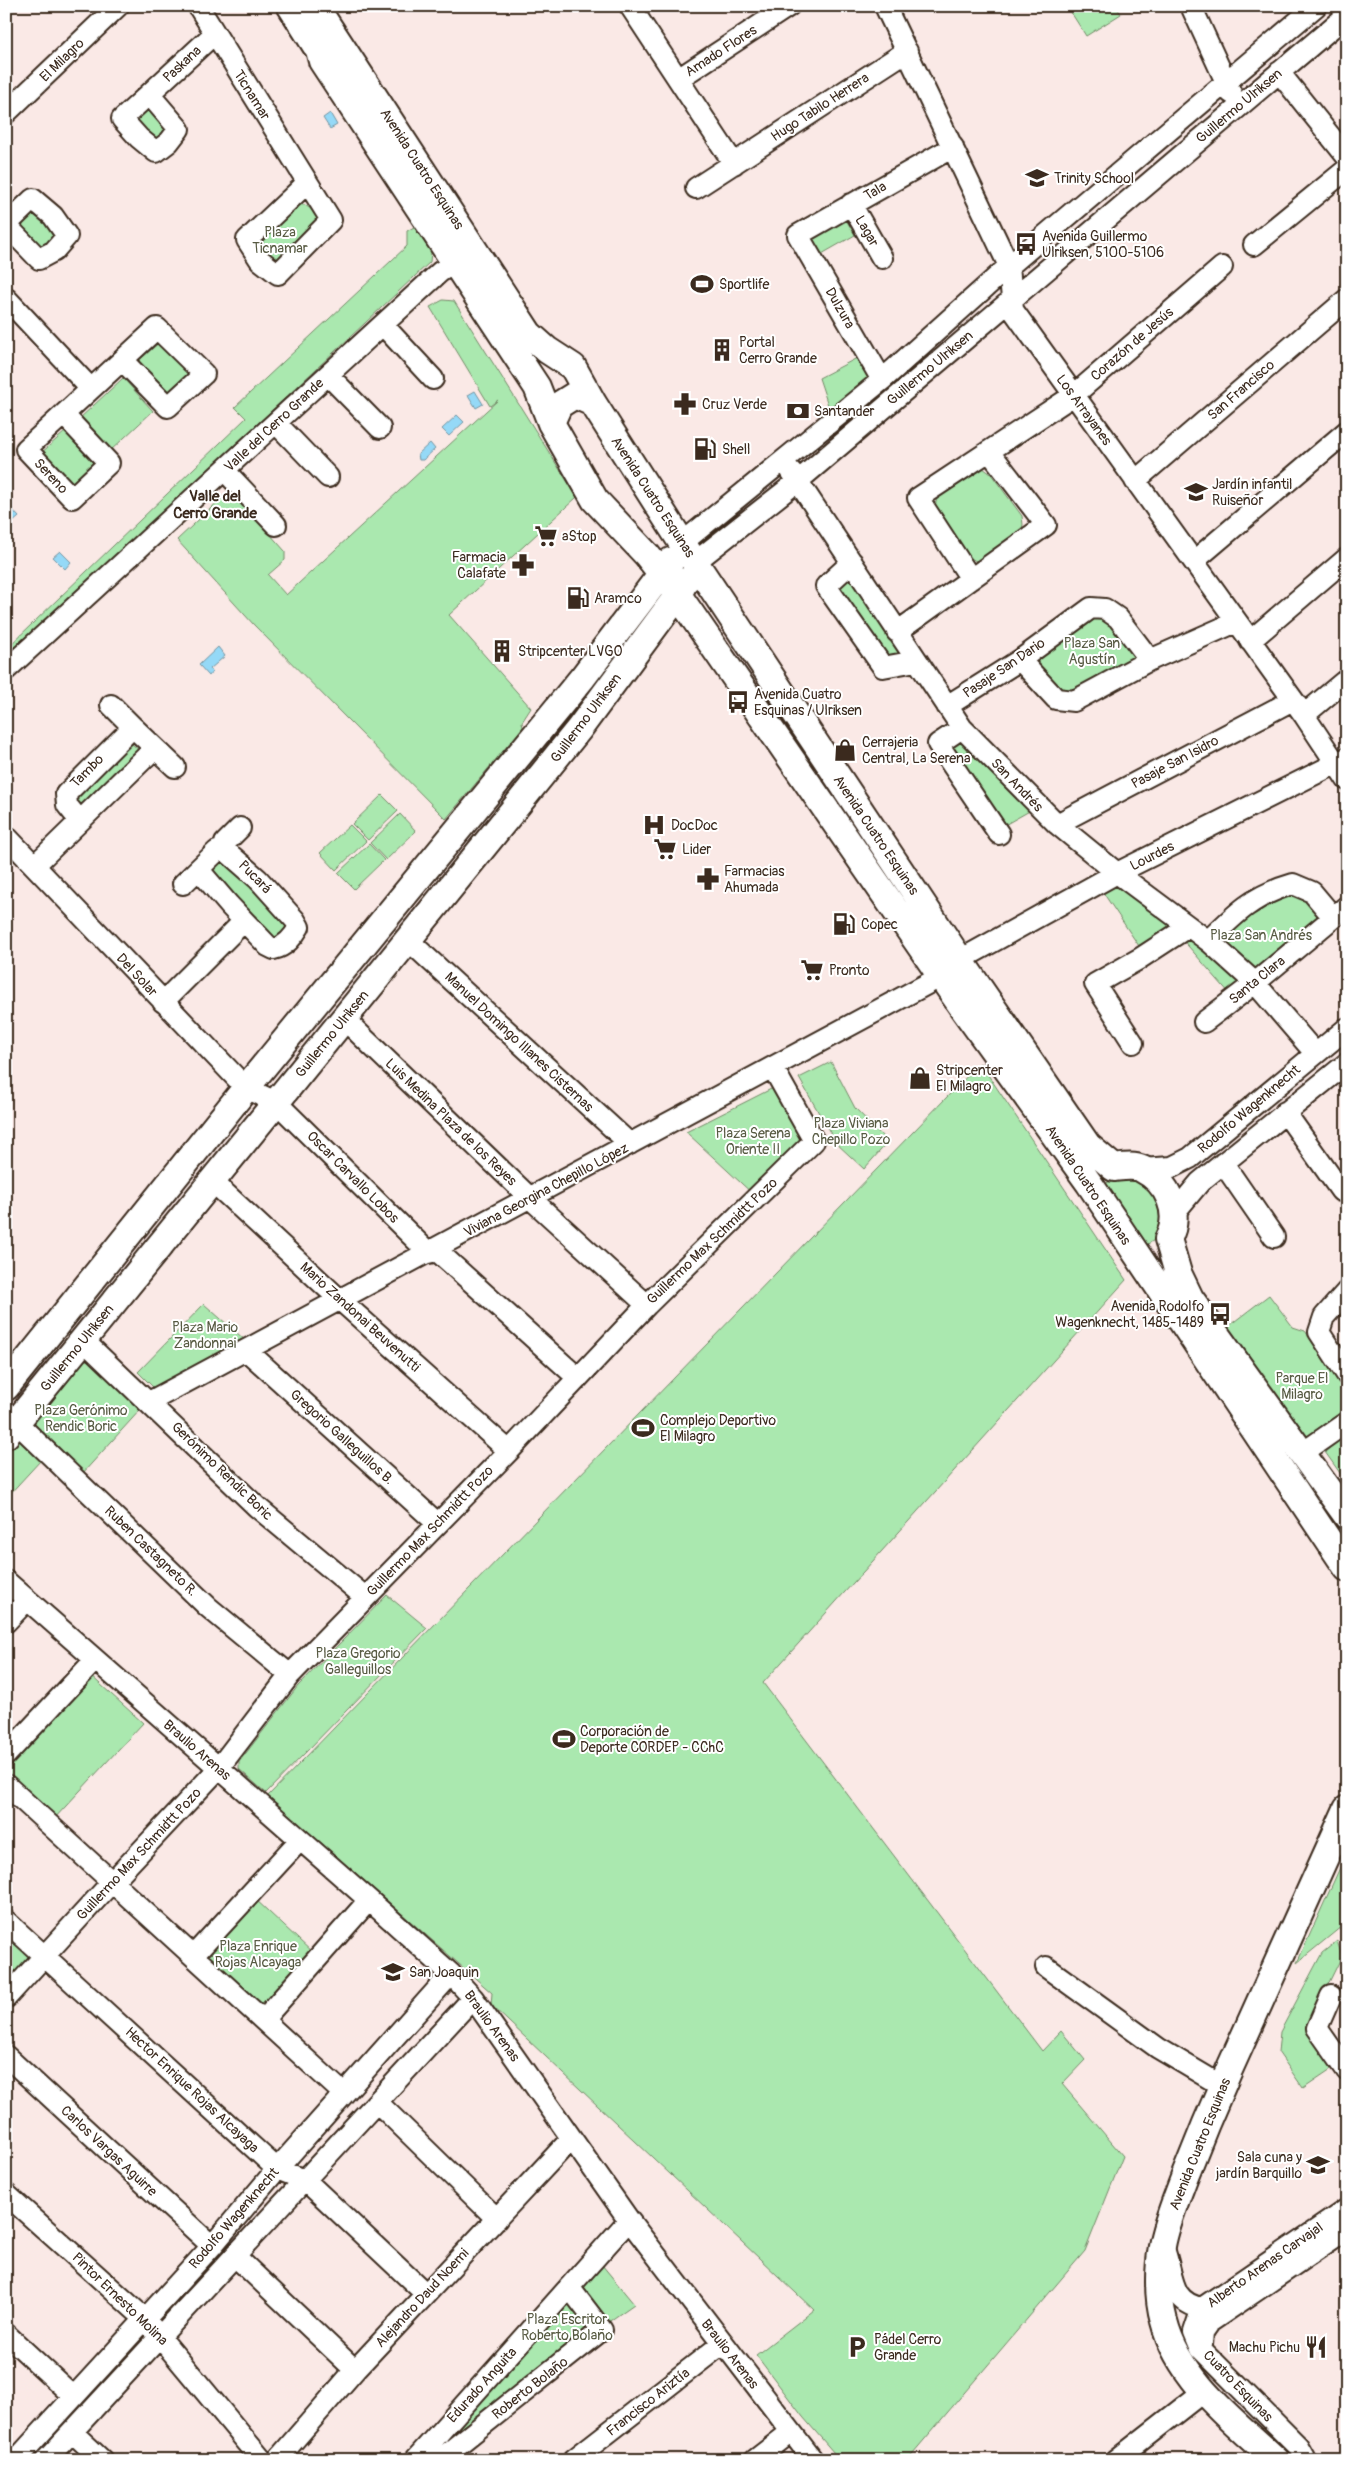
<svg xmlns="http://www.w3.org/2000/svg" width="1353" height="2466" viewBox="0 0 1353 2466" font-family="Pangolin,sans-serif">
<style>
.green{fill:#aae8af;stroke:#728966}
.water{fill:#95d9f7;stroke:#7193a0}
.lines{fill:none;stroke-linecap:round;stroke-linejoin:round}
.minor-casing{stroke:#3b2a1e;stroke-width:24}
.major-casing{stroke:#3b2a1e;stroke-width:30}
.minor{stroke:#fff;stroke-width:20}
.major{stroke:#fff;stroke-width:26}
.labels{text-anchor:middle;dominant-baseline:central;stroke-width:4;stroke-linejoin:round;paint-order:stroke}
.street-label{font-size:14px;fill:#3b2a1e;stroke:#fff}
.poi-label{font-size:14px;fill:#3b2a1e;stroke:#fff;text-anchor:start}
.park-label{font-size:14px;fill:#575a42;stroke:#fff}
.neighbourhood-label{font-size:15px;font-weight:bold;fill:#3b2a1e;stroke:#fff}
</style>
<rect width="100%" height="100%" fill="#fae9e6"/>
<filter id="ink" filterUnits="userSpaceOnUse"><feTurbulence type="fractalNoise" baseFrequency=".02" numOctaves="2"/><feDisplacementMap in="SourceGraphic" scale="10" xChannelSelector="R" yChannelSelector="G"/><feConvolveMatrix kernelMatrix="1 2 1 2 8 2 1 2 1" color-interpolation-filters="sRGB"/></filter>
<g filter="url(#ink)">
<path class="green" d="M1067,6H1116L1121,14L1086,36Z
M147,106L168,128L167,135L154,140L137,124L136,114Z
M294,204L305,205L317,213L318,222L281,263L259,247L261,236Z
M29,213L48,221L55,238L43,249L18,223Z
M845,218L855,235L820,255L810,237Z
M414,227L431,252L430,262L6,660V649L246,418L235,407L407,246V231Z
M443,300L454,301L577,497L449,615L531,708L522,722L523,727L446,819L254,625L177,540L226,494L236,496L285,551V560L268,575L286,595L498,400L490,406L430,307Z
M161,341L191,374L166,397L135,364Z
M857,358L870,382L831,409L829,408L819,378Z
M123,378L153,411L109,452L79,419Z
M66,431L96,464L71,487L40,454Z
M983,468L991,474L1022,516L1023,525L1018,538L979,562C966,558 961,548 954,538C948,530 939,521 936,512C930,490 965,471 983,468Z
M849,569L911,658L885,664L831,586Z
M1092,612L1104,613L1144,659L1073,696L1058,695L1026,661Z
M962,735L1033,809L1001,827L946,746Z
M129,741L143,754L84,811L72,795Z
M382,795L398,811L368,840L352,824Z
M400,814L416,831L386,860L370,843Z
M350,825L366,841L336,870L320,853Z
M369,844L384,860L354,889L338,873Z
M220,853L288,927L274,941L204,865Z
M1117,878L1181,927L1143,952L1100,888Z
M1293,889L1326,917L1255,976L1217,940L1242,914Z
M1188,934L1247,983L1231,995L1181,938Z
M831,1062L855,1108L888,1142L864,1169L836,1143L799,1078Z
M980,1063L1126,1280L763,1683L1042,2051L1061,2031L1085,2060L1062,2084L1123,2156L1085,2251L907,2460H840L803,2417L756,2355L814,2310L491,2005L492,1993L268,1796Z
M775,1087L801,1135L800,1146L755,1196L686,1132Z
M1116,1177L1143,1181L1163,1208L1156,1239L1146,1245L1105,1184Z
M1269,1295L1293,1327L1305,1331L1347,1389V1408L1299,1442L1222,1331Z
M204,1304L245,1340L154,1388L138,1372Z
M88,1360L141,1409L82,1474L35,1428L31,1418L78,1361Z
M1347,1434V1479L1345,1480L1325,1452Z
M18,1440L41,1460L6,1498V1446Z
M387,1595L427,1628L266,1793L239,1769V1762L298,1686Z
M89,1674L143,1723L53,1820L6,1777V1763Z
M1347,1852V1922L1297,1963Z
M254,1898L313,1953L262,2011L202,1956Z
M6,1931L31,1956L6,1983Z
M1337,1941L1342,1956L1309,2023L1337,2065L1303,2088L1278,2052L1280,2032L1322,1953Z
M602,2265L634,2304L607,2323L579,2287Z
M569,2293L597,2330L433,2460H419Z
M142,2339L144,2343L38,2460H29Z"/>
<path class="water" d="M330,113L337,125L330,129L323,118Z
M475,391L483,404L476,408L468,395Z
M457,415L464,422L449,436L442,429Z
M430,443L435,449L423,460H419L418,454Z
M8,505L19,517L12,523L6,517Z
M60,551L71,562L65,569L53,557Z
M218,647L225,656L210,669L212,672L209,676L199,665Z"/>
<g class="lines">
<defs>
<path id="minor" d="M198,6L331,220L278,274L260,260L247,240L307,183
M287,6L313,47
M630,6L734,164
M885,6L1009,266L1013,310L1304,715L1347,780
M1191,6L1231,93
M1279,72L1347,157
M678,79L789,6
M149,94L179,129L169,142L156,152L139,138L122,119L214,34
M6,113L118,6
M696,188L907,51
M33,199L53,216L67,236L54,251L39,259L6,225Z
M851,204L882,258
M1254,245L1347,169
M6,298L91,389L26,449L72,498L109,463L64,415
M383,325L433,379
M328,375L380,428
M882,380L798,235L953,147
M91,389L157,328L204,374L168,407L123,361
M276,423L328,477
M225,471L276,525
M791,471L962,728L1057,824L1117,873L1211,943L1255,983L1315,1053
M1135,481L1347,299
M682,543L882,380L1009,266L1316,6
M1194,561L1347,431
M695,562L798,481L1347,15
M852,562L826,586L883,667L916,661
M971,579L918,498L1074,395L1222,267
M897,632L1046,525L989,451
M1250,641L1347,558
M1020,660L1056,699L1074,701L1150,660L1236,622
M6,670L440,272L455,262
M111,705L133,727
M947,706L1020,660L1091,608L1105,609L1118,618L1150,660
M1304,715L1347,679
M962,728L938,744L999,834
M155,748L175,767
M1057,824L1293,700
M6,836L246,1088L276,1102L429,1253
M225,850V843L240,828
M35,865L155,748L133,727L66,794L67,805L80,821
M183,884L217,851L225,850L258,879L295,920L299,927C294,936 285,947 274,949L268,946L229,905L199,870
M408,940L630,1144
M1208,941C1236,913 1254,895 1293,884L1312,892L1333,917
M960,960L1117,873L1347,758
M163,1002L244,921
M344,1019L530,1198L647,1305
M1204,1022L1255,983L1347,906
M1133,1043L1095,984L1139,959L1188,927
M1285,1112L1341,1191
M1223,1163L1274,1237
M1141,1169L1172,1167L1190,1158L1347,1028
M212,1181L339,1299L509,1451
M1175,1212L1200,1182L1347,1063
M436,1250L578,1378
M1347,1291L1324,1317L1319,1332L1347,1375
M83,1340L257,1507L365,1597
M246,1350L437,1523
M149,1402L942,976
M16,1422L208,1607L290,1675
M1301,1454L1347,1422
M6,1581L369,1900L451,1974L473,1998L629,2220L813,2460
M6,1622L27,1600
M6,1755L95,1660
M6,1785L344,2094
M6,1921L277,2169L305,2180L426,2294
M193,1956L300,1840
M1046,1967L1158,2048L1222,2086
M1331,1996L1317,2028L1347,2071
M6,1998L111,1883L218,1769L290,1675L509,1451L647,1305L814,1141L773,1068
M263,2020L369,1900
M6,2056L212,2246
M377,2102L497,2219
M6,2194L144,2318L262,2460
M1164,2249C1174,2275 1169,2302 1202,2308L1347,2209
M235,2256L355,2370
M1202,2308L1194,2332L1201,2349L1298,2446L1306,2460
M6,2334L73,2396
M1202,2344L1203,2332L1210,2322L1347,2229
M72,2432L102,2460
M16,2460L212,2246L277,2169L451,1974
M46,2460L473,1998
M277,2460L355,2370L571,2139
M415,2460L629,2220
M439,2460L602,2330L569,2287
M573,2460L722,2344
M755,2460L791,2432
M1116,2460L1204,2391"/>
<path id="major" d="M307,6L322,61L537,387L551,423L595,500L647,555L678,595L965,1011L1089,1183L1347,1568
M315,6L529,334L547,350L573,367L593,403L682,543L960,960L1088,1146L1114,1168C1123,1167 1134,1165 1142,1169C1168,1182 1182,1213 1168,1239L1178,1273L1190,1298L1347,1516
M551,423L559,405L575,395L593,403
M6,1387L246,1088L583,677L671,561
M6,1435L579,729L678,595L685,581
M1276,2460C1233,2420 1179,2380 1164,2321C1157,2296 1158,2271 1162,2246C1166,2223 1176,2200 1184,2178C1198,2142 1213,2106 1229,2070C1268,1983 1308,1896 1347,1809"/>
</defs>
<use href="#minor" class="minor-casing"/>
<use href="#major" class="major-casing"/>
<use href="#minor" class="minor"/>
<use href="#major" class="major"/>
</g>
</g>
<defs>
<symbol id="school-bare" viewBox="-9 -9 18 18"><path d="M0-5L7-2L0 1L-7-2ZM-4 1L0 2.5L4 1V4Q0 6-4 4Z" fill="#3b2a1e" stroke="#fff" stroke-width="2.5" paint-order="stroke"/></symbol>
<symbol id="bus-bare" viewBox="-9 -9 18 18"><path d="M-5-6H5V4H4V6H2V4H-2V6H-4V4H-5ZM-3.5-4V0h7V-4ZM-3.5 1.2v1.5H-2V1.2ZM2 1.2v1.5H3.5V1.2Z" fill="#3b2a1e" stroke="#fff" stroke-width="2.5" paint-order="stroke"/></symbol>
<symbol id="stadium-bare" viewBox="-9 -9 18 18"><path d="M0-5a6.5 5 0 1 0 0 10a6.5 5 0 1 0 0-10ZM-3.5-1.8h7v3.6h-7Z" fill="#3b2a1e" stroke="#fff" stroke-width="2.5" paint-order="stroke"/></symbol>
<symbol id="building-bare" viewBox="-9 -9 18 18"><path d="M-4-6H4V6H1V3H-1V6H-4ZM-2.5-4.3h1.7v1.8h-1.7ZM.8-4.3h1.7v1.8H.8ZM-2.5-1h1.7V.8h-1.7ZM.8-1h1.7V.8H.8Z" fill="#3b2a1e" stroke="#fff" stroke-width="2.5" paint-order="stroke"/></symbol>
<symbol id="pharmacy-bare" viewBox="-9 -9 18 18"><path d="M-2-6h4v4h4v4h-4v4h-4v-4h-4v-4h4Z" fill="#3b2a1e" stroke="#fff" stroke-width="2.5" paint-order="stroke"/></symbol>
<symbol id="bank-bare" viewBox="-9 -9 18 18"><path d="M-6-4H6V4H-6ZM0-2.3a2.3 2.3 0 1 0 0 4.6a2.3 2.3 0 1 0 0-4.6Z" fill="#3b2a1e" stroke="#fff" stroke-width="2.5" paint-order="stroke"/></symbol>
<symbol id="fuel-bare" viewBox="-9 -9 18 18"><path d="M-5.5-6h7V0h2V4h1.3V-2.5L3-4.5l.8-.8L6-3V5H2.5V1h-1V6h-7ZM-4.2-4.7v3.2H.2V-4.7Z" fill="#3b2a1e" stroke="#fff" stroke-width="2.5" paint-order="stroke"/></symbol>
<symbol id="supermarket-bare" viewBox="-9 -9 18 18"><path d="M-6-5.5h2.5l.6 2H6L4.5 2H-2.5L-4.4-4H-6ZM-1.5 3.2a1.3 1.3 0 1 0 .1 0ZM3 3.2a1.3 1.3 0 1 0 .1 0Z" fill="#3b2a1e" stroke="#fff" stroke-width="2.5" paint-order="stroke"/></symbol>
<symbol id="shop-bare" viewBox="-9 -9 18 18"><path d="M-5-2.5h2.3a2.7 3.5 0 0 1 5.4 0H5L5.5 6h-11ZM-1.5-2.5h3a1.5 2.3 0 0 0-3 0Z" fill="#3b2a1e" stroke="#fff" stroke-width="2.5" paint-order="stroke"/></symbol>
<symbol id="hospital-bare" viewBox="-9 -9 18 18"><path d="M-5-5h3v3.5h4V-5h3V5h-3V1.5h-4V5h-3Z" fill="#3b2a1e" stroke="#fff" stroke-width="2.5" paint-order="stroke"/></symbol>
<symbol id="parking-bare" viewBox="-9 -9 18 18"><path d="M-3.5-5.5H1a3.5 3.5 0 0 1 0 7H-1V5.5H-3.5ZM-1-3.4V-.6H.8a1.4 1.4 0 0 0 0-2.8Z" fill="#3b2a1e" stroke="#fff" stroke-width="2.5" paint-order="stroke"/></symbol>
<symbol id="restaurant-bare" viewBox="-9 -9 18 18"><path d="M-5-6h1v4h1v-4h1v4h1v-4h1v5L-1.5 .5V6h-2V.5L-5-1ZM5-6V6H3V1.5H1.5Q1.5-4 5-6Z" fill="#3b2a1e" stroke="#fff" stroke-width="2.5" paint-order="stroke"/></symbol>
</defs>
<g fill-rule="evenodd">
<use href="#school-bare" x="1021" y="162" width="32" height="32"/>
<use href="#bus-bare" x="1010" y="228" width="32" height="32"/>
<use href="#stadium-bare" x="686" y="268" width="32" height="32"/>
<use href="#building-bare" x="706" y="334" width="32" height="32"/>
<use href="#pharmacy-bare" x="669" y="388" width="32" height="32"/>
<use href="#bank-bare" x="782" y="395" width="32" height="32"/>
<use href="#fuel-bare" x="689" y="433" width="32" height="32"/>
<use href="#school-bare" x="1180" y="476" width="32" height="32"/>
<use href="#supermarket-bare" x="530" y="520" width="32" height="32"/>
<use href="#pharmacy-bare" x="507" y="549" width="32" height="32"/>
<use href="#fuel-bare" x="562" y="582" width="32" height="32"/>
<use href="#building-bare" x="486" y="635" width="32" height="32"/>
<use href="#bus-bare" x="722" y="686" width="32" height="32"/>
<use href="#shop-bare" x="829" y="734" width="32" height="32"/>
<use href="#hospital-bare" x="638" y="809" width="32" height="32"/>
<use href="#supermarket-bare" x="649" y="833" width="32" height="32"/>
<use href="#pharmacy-bare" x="692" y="863" width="32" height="32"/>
<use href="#fuel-bare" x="828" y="908" width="32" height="32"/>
<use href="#supermarket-bare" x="796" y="954" width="32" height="32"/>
<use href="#shop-bare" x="904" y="1062" width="32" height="32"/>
<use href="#bus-bare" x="1204" y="1298" width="32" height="32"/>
<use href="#stadium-bare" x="627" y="1412" width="32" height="32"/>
<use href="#stadium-bare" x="548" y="1723" width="32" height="32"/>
<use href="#school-bare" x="377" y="1956" width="32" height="32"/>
<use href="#school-bare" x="1302" y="2149" width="32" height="32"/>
<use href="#parking-bare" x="841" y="2331" width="32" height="32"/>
<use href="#restaurant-bare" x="1300" y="2331" width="32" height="32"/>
</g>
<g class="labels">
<g class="street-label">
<text transform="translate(721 51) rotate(-33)">Amado Flores</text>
<text transform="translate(62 60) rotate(-44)">El Milagro</text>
<text transform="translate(182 64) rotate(-43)">Paskana</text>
<text transform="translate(252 95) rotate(58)">Ticnamar</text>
<text transform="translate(1239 106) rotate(-40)">Guillermo Ulriksen</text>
<text transform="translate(820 107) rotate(-33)">Hugo Tabilo Herrera</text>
<text transform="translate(422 169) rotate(57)">Avenida Cuatro Esquinas</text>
<text transform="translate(875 191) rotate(-30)">Tala</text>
<text transform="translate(867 231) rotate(60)">Lagar</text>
<text transform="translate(840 308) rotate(60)">Dulzura</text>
<text transform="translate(1132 344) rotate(-41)">Corazón de Jesús</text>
<text transform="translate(930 368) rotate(-40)">Guillermo Ulriksen</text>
<text transform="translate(1241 390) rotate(-41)">San Francisco</text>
<text transform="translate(1084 410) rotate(54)">Los Arrayanes</text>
<text transform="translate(274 425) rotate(-43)">Valle del Cerro Grande</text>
<text transform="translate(51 476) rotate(47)">Sereno</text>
<text transform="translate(653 497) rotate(57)">Avenida Cuatro Esquinas</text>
<text transform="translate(1004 668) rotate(-34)">Pasaje San Dario</text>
<text transform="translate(586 718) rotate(-53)">Guillermo Ulriksen</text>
<text transform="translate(1175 762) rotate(-28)">Pasaje San Isidro</text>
<text transform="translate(87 771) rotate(-45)">Tambo</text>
<text transform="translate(1017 785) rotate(46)">San Andrés</text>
<text transform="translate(876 835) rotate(56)">Avenida Cuatro Esquinas</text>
<text transform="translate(1152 856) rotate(-27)">Lourdes</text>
<text transform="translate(255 877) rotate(45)">Pucará</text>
<text transform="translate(137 975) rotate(47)">Del Solar</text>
<text transform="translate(1257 980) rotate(-39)">Santa Clara</text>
<text transform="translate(332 1034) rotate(-51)">Guillermo Ulriksen</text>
<text transform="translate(519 1042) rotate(43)">Manuel Domingo Illanes Cisternas</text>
<text transform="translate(1249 1109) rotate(-40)">Rodolfo Wagenknecht</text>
<text transform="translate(451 1122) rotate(44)">Luis Medina Plaza de los Reyes</text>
<text transform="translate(353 1177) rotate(45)">Oscar Carvallo Lobos</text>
<text transform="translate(1088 1185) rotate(56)">Avenida Cuatro Esquinas</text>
<text transform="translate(546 1190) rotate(-28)">Viviana Georgina Chepillo López</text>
<text transform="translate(712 1241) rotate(-44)">Guillermo Max Schmidtt Pozo</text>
<text transform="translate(360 1317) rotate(42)">Mario Zandonai Beuvenutti</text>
<text transform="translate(77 1348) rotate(-51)">Guillermo Ulriksen</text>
<text transform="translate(342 1437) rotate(42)">Gregorio Galleguillos B.</text>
<text transform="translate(222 1471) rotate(44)">Gerónimo Rendic Boric</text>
<text transform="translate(430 1531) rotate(-46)">Guillermo Max Schmidtt Pozo</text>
<text transform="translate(151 1551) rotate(44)">Ruben Castagneto R.</text>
<text transform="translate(197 1750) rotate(41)">Braulio Arenas</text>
<text transform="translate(139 1854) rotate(-47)">Guillermo Max Schmidtt Pozo</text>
<text transform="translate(492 2026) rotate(54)">Braulio Arenas</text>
<text transform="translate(192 2090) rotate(43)">Hector Enrique Rojas Alcayaga</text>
<text transform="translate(1200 2144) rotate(-68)">Avenida Cuatro Esquinas</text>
<text transform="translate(109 2151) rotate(43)">Carlos Vargas Aguirre</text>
<text transform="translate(234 2218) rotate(-49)">Rodolfo Wagenknecht</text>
<text transform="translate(1265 2265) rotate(-35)">Alberto Arenas Carvajal</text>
<text transform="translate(422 2298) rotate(-47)">Alejandro Daud Noemi</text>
<text transform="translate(120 2299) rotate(44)">Pintor Ernesto Molina</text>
<text transform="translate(730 2354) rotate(52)">Braulio Arenas</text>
<text transform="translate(482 2385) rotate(-48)">Edurado Anguita</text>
<text transform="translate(1238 2386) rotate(46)">Cuatro Esquinas</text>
<text transform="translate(530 2388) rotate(-38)">Roberto Bolaño</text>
<text transform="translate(648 2402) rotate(-38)">Francisco Ariztía</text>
</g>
<g class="poi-label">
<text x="1054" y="178">Trinity School</text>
<text x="1042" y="236">Avenida Guillermo<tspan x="1042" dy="16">Ulriksen, 5100-5106</tspan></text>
<text x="719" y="284">Sportlife</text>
<text x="739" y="342">Portal<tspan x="739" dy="16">Cerro Grande</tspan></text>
<text x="702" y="404">Cruz Verde</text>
<text x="814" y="411">Santander</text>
<text x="722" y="449">Shell</text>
<text x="1212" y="484">Jardín infantil<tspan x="1212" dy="16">Ruiseñor</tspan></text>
<text x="562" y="536">aStop</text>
<text x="506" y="557" text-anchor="end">Farmacia<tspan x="506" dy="16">Calafate</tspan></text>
<text x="594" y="598">Aramco</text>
<text x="518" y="651">Stripcenter LVGO</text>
<text x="754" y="694">Avenida Cuatro<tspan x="754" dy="16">Esquinas / Ulriksen</tspan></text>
<text x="862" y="742">Cerrajeria<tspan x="862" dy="16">Central, La Serena</tspan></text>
<text x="671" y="825">DocDoc</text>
<text x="682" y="849">Lider</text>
<text x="724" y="871">Farmacias<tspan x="724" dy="16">Ahumada</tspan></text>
<text x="861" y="924">Copec</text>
<text x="829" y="970">Pronto</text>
<text x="936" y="1070">Stripcenter<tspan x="936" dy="16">El Milagro</tspan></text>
<text x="1204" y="1306" text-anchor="end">Avenida Rodolfo<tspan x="1204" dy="16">Wagenknecht, 1485-1489</tspan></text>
<text x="660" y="1420">Complejo Deportivo<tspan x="660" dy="16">El Milagro</tspan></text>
<text x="580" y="1731">Corporación de<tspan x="580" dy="16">Deporte CORDEP - CChC</tspan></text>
<text x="409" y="1972">San Joaquin</text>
<text x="1302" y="2157" text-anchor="end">Sala cuna y<tspan x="1302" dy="16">jardín Barquillo</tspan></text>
<text x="874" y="2339">Pádel Cerro<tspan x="874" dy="16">Grande</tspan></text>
<text x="1300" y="2347" text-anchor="end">Machu Pichu</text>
</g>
<g class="park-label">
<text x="280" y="232">Plaza<tspan x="280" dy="16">Ticnamar</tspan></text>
<text x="1092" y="643">Plaza San<tspan x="1092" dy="16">Agustín</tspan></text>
<text x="1261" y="935">Plaza San Andrés</text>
<text x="851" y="1123">Plaza Viviana<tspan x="851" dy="16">Chepillo Pozo</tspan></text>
<text x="753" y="1133">Plaza Serena<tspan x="753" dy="16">Oriente II</tspan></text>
<text x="205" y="1327">Plaza Mario<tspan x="205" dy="16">Zandonnai</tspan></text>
<text x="1302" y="1378">Parque El<tspan x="1302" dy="16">Milagro</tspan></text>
<text x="81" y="1410">Plaza Gerónimo<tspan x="81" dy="16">Rendic Boric</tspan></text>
<text x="358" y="1653">Plaza Gregorio<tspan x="358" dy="16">Galleguillos</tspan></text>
<text x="258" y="1946">Plaza Enrique<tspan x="258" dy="16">Rojas Alcayaga</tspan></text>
<text x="567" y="2319">Plaza Escritor<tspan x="567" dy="16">Roberto Bolaño</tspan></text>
</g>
<g class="neighbourhood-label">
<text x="215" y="496">Valle del<tspan x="215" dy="17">Cerro Grande</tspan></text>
</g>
</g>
<rect width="1353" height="2466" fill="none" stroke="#fff" stroke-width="25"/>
<rect x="12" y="12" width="1328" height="2441" fill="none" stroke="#3b2a1e" stroke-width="2" filter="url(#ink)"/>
</svg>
